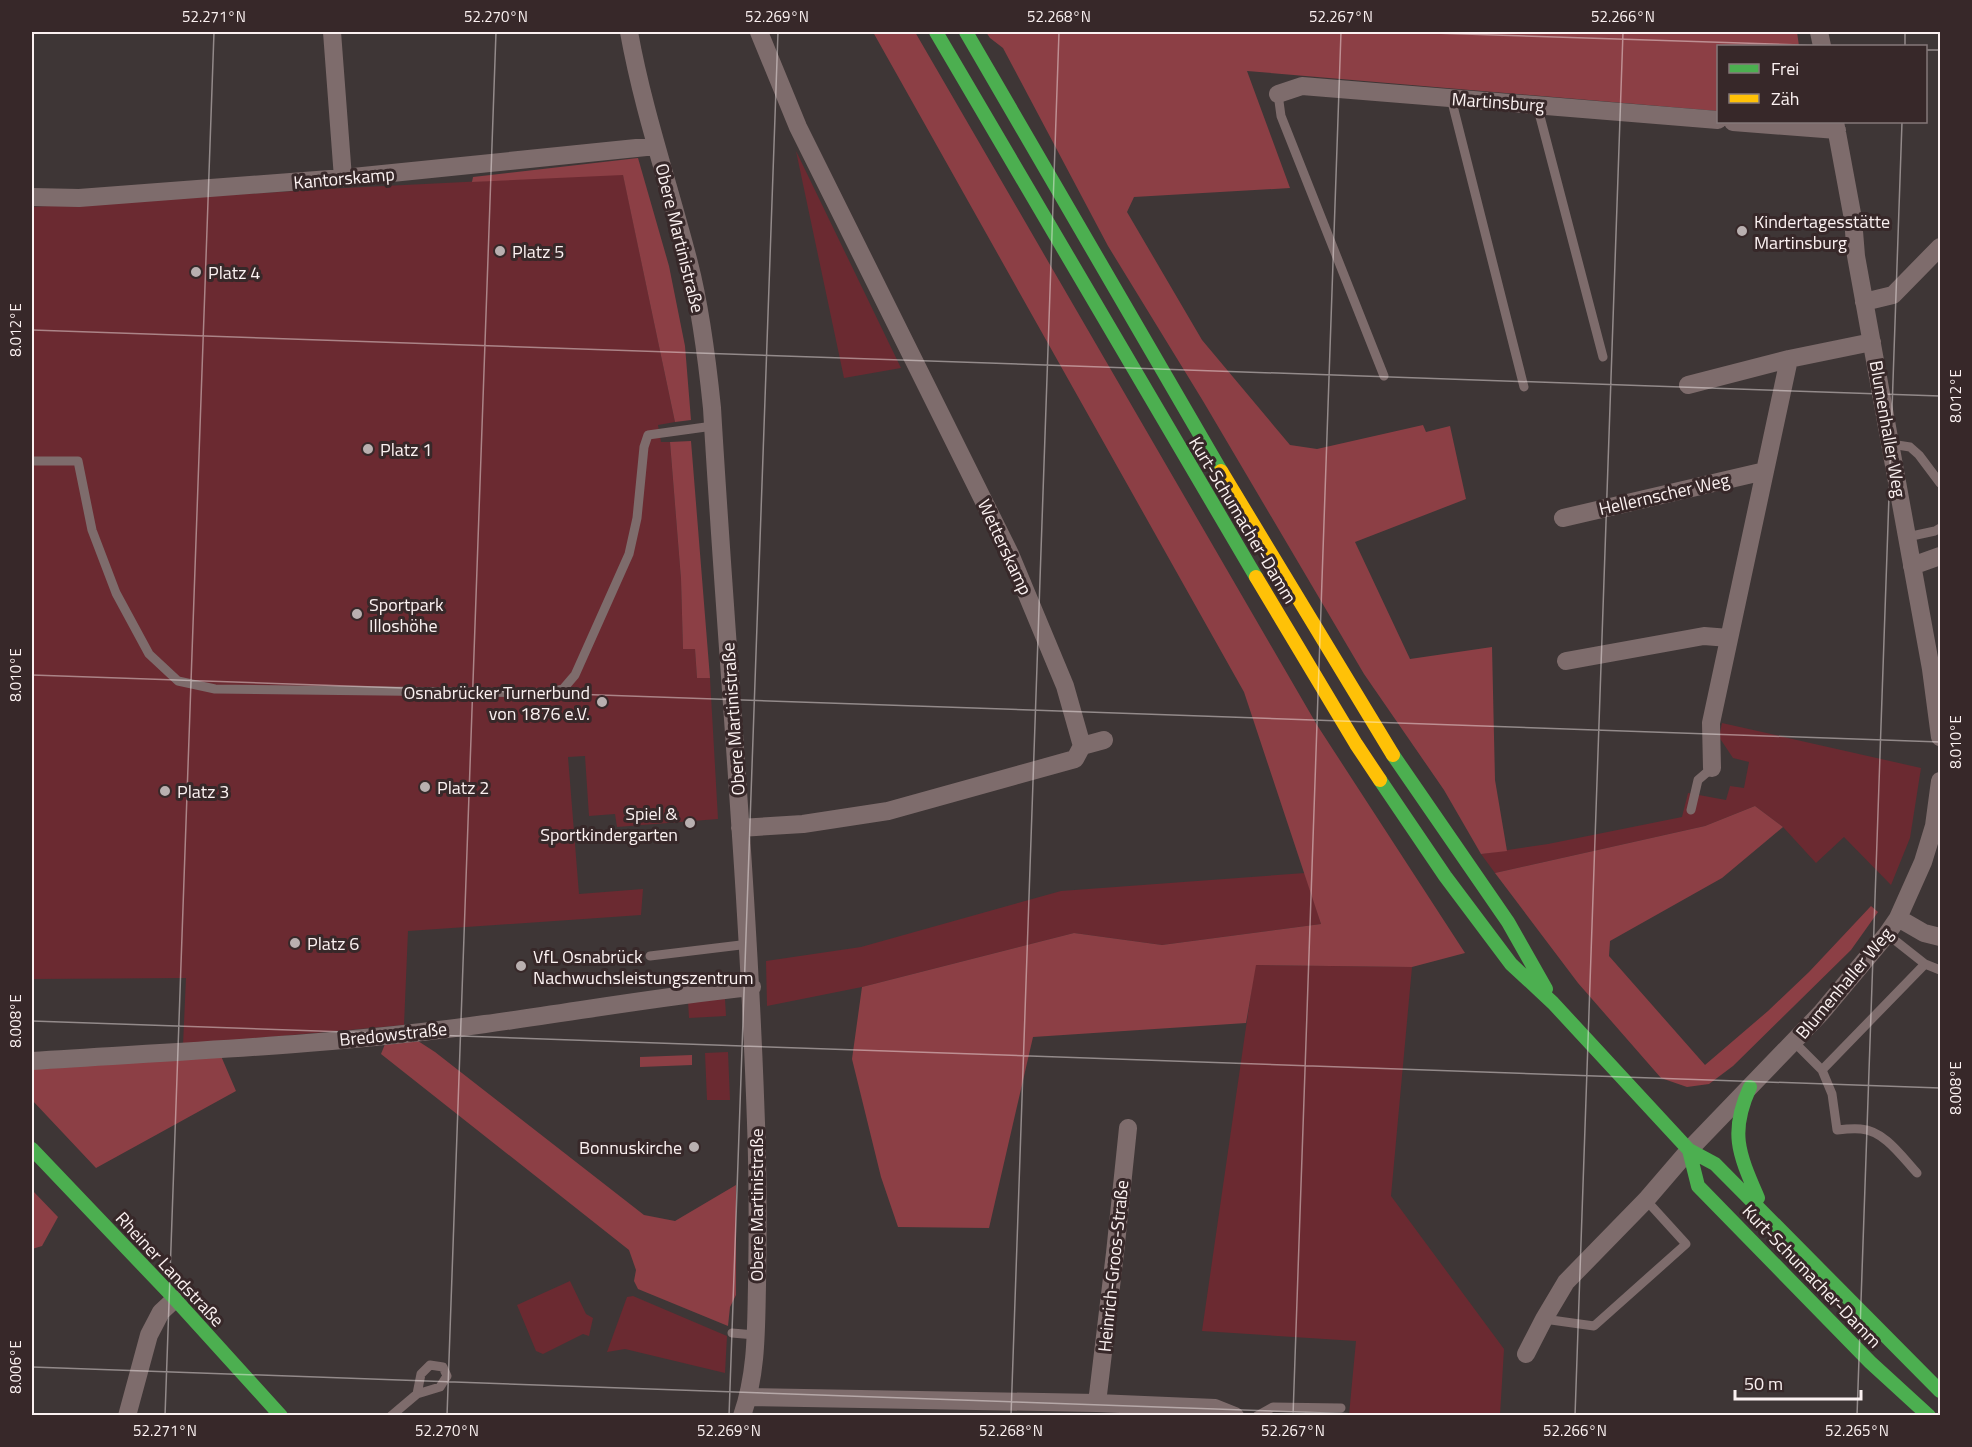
<svg xmlns="http://www.w3.org/2000/svg" width="1972" height="1447" viewBox="0 0 1972 1447" font-family="'Titillium Web',sans-serif">
<style>
.green{fill:#6b2a31}
.forest{fill:#8c3f45}
.lines{fill:none;stroke-linecap:round;stroke-linejoin:round}
.lane{stroke:#7e6c6c;stroke-width:9}
.street{stroke:#7e6c6c;stroke-width:18}
.fast{stroke:#4caf50;stroke-width:14}
.slow{stroke:#ffc107;stroke-width:14}
.ticks{fill:none;stroke:#fbf1f1;stroke-width:1.5;stroke-opacity:0.45}
.poi-dot{fill:#b9b0b0;stroke:#372829;stroke-width:2}
.labels{text-anchor:middle;dominant-baseline:central;stroke-width:6;stroke-linejoin:round;paint-order:stroke}
.street-label{font-size:18px;fill:#fbf1f1;stroke:#372829}
.poi-label{font-size:18px;fill:#fbf1f1;stroke:#372829;text-anchor:start}
.neatline{fill:none;stroke:#fbf1f1;stroke-width:2}
.ticks-label{font-size:15px;text-anchor:middle;fill:#fbf1f1}
</style>
<rect width="100%" height="100%" fill="#3e3636"/>
<path class="green" d="M796,151L901,368L844,378Z
M623,174L675,422L658,425L661,442H670L681,579L683,649H695L697,678H710L718,819L617,827L615,814L589,816L585,756L568,757L579,894L643,889L641,915L408,931L404,1025L183,1045L186,978L32,979V207L344,188Z
M1722,723L1921,768L1910,838L1891,885L1844,837L1816,863L1783,827L1755,806L1705,826L1495,873L1481,854L1548,844L1682,817L1688,793L1726,800L1730,786L1744,788L1749,762L1733,758L1719,737Z
M1305,873L1321,924L1162,945L1074,933L862,987L767,1006L766,961L861,947L1061,891Z
M1255,965L1412,967L1391,1196L1504,1349L1500,1415H1349L1356,1341L1202,1331Z
M725,999L726,1016L689,1018L688,1001Z
M728,1052L730,1100H707L705,1053Z
M570,1281L586,1314L593,1318L589,1336L583,1334L543,1354L536,1351L517,1305Z
M633,1296L727,1336L725,1373L625,1349L607,1352L627,1297Z"/>
<path class="forest" d="M873,32H915L1317,725L1465,953L1412,967L1256,965L1246,1023L1033,1037L989,1228L898,1227L881,1177L852,1059L862,987L1074,933L1162,945L1321,924L1244,692Z
M986,32H1797L1799,46H1718V111L1247,71L1290,188L1134,197L1127,212L1202,340L1290,445L1317,449L1423,425L1426,432L1450,426L1466,499L1355,542L1410,659L1492,647L1495,780L1507,851L1481,854L1444,790L1364,674L1203,401L1108,246L1003,48L990,38Z
M638,158L669,266L685,346L691,420L675,422L623,175L472,182L473,177Z
M691,441L710,678H697L695,649H683L681,579L670,442Z
M1755,806L1783,827L1722,878L1610,941L1609,956L1705,1065L1768,1011L1809,972L1871,906L1878,912L1851,950L1733,1066L1709,1084L1687,1087L1661,1078L1578,983L1495,873L1705,826Z
M418,1041L435,1052L644,1215L675,1221L736,1185V1295L730,1307L728,1326L638,1289L634,1281L636,1270L629,1250L381,1054L385,1044Z
M692,1055V1065L640,1067V1057Z
M221,1056L236,1091L96,1168L32,1100V1068Z
M32,1190L58,1217L42,1246L32,1249Z"/>
<g class="lines">
<path class="lane" d="M1278,94L1281,116L1384,376
M1451,98L1524,387
M1537,105L1603,357
M1891,444L1910,447L1919,455L1940,483
M32,461H78L92,530L116,593L149,654L178,681L215,689L545,693L563,689L575,675L629,554L637,518L644,447L648,435L713,426
M1907,537L1935,531L1940,528
M1691,810L1698,780L1712,768
M1887,934L1925,964L1940,970
M650,956L749,944
M1794,1042L1822,1070L1832,1094L1837,1130C1845,1129 1854,1128 1861,1129C1885,1131 1902,1157 1917,1173
M1822,1070L1925,964
M1544,1319L1594,1326L1686,1244L1646,1200
M732,1333L755,1335
M391,1416L417,1394L440,1387L447,1376L443,1367L430,1365L421,1374L417,1394
M1257,1416L1273,1407L1341,1408"/>
<path class="street" d="M332,32L343,178
M629,32C643,110 669,185 689,263C701,310 707,359 712,408C726,646 748,884 756,1123C758,1177 758,1231 757,1285C756,1329 757,1373 742,1416
M1819,32L1822,46
M1278,94L1302,86L1718,120
M1733,122L1837,130
M1835,122L1853,219L1856,256L1931,669L1940,737
M32,197L79,198L343,178L656,146
M1864,302L1893,295L1940,247
M1688,385L1789,359L1872,342
M1563,518L1765,471
M1912,566L1940,556
M1566,661L1704,636L1729,638
M1082,746L1104,740
M1712,768L1711,723L1789,359
M740,828L803,824L888,811L1075,759L1082,746L1065,686L1010,554L798,127L759,32
M1898,918L1924,933L1940,937
M32,1061C183,1051 335,1045 485,1024C574,1012 662,996 752,987
M1526,1354L1544,1319L1566,1282L1646,1200L1689,1150L1821,1013L1887,934L1898,918L1923,862L1934,826L1940,781
M749,1397L1097,1403L1215,1408L1235,1416
M1097,1403L1115,1253L1128,1128
M127,1416L149,1335L161,1312L175,1299"/>
<path class="fast" d="M936,32L1256,577
M966,32L1221,471
M1393,755L1508,922L1546,989
M1380,780L1445,876L1511,964L1553,1003L1689,1150L1715,1164L1940,1391
M1750,1087C1729,1133 1739,1154 1758,1198
M32,1149L175,1299L281,1416
M1689,1150L1698,1186L1870,1362L1929,1416"/>
<path class="slow" d="M1221,471L1393,755
M1256,577L1356,744L1380,780"/>
</g>
<path class="ticks" d="M1402,32L1832,46M1905,46V32M1926,50H1940M32,330L1940,396M32,675L1940,742M32,1021L1940,1088M32,1367L1414,1416M165,1416L214,32M447,1416L496,32M729,1416L778,32M1011,1416L1059,32M1293,1416L1341,32M1575,1416L1623,32M1857,1416L1902,122"/>
<g class="poi-dot">
<circle cx="1742" cy="231" r="6"/>
<circle cx="500" cy="251" r="6"/>
<circle cx="196" cy="272" r="6"/>
<circle cx="368" cy="449" r="6"/>
<circle cx="357" cy="614" r="6"/>
<circle cx="602" cy="702" r="6"/>
<circle cx="425" cy="787" r="6"/>
<circle cx="165" cy="791" r="6"/>
<circle cx="690" cy="823" r="6"/>
<circle cx="295" cy="943" r="6"/>
<circle cx="521" cy="966" r="6"/>
<circle cx="694" cy="1147" r="6"/>
</g>
<g class="labels">
<g class="street-label">
<text transform="translate(1498 102) rotate(4)">Martinsburg</text>
<text transform="translate(344 178) rotate(-5)">Kantorskamp</text>
<text transform="translate(680 238) rotate(76)">Obere Martinistraße</text>
<text transform="translate(1888 429) rotate(80)">Blumenhaller Weg</text>
<text transform="translate(1664 494) rotate(-13)">Hellernscher Weg</text>
<text transform="translate(1243 520) rotate(59)">Kurt-Schumacher-Damm</text>
<text transform="translate(1005 547) rotate(65)">Wetterskamp</text>
<text transform="translate(733 719) rotate(-94)">Obere Martinistraße</text>
<text transform="translate(1844 983) rotate(-50)">Blumenhaller Weg</text>
<text transform="translate(393 1034) rotate(-6)">Bredowstraße</text>
<text transform="translate(756 1205) rotate(-90)">Obere Martinistraße</text>
<text transform="translate(1113 1266) rotate(-84)">Heinrich-Groos-Straße</text>
<text transform="translate(170 1269) rotate(47)">Rheiner Landstraße</text>
<text transform="translate(1812 1276) rotate(46)">Kurt-Schumacher-Damm</text>
</g>
<g class="poi-label">
<text x="1754" y="221">Kindertagesstätte<tspan x="1754" dy="21">Martinsburg</tspan></text>
<text x="512" y="251">Platz 5</text>
<text x="208" y="272">Platz 4</text>
<text x="380" y="449">Platz 1</text>
<text x="369" y="604">Sportpark<tspan x="369" dy="21">Illoshöhe</tspan></text>
<text x="590" y="692" text-anchor="end">Osnabrücker Turnerbund<tspan x="590" dy="21">von 1876 e.V.</tspan></text>
<text x="437" y="787">Platz 2</text>
<text x="177" y="791">Platz 3</text>
<text x="678" y="813" text-anchor="end">Spiel &amp;<tspan x="678" dy="21">Sportkindergarten</tspan></text>
<text x="307" y="943">Platz 6</text>
<text x="533" y="956">VfL Osnabrück<tspan x="533" dy="21">Nachwuchsleistungszentrum</tspan></text>
<text x="682" y="1147" text-anchor="end">Bonnuskirche</text>
</g>
</g>
<rect width="1972" height="1447" fill="none" stroke="#372829" stroke-width="66"/>
<rect x="1717" y="45" width="210" height="78" fill="#372829" stroke="#857879" stroke-width="1.5"/>
<rect x="1729" y="64" width="30" height="9" fill="#4caf50" stroke="#857879" stroke-width="1.5"/>
<text x="1771" y="75" font-size="18" fill="#fbf1f1">Frei</text>
<rect x="1729" y="94" width="30" height="9" fill="#ffc107" stroke="#857879" stroke-width="1.5"/>
<text x="1771" y="105" font-size="18" fill="#fbf1f1">Zäh</text>
<path d="M1735 1390v9h126v-9" fill="none" stroke="#fbf1f1" stroke-width="3"/>
<text x="1744" y="1390" font-size="18" fill="#fbf1f1" stroke="#372829" stroke-width="4.5" paint-order="stroke">50 m</text>
<rect x="33" y="33" width="1906" height="1381" class="neatline"/>
<g class="ticks-label">
<text x="214" y="22">52.271°N</text>
<text x="496" y="22">52.270°N</text>
<text x="777" y="22">52.269°N</text>
<text x="1059" y="22">52.268°N</text>
<text x="1341" y="22">52.267°N</text>
<text x="1623" y="22">52.266°N</text>
<text transform="translate(16 330) rotate(-90)" y="5">8.012°E</text>
<text transform="translate(1956 396) rotate(-90)" y="5">8.012°E</text>
<text transform="translate(16 675) rotate(-90)" y="5">8.010°E</text>
<text transform="translate(1956 742) rotate(-90)" y="5">8.010°E</text>
<text transform="translate(16 1021) rotate(-90)" y="5">8.008°E</text>
<text transform="translate(1956 1088) rotate(-90)" y="5">8.008°E</text>
<text transform="translate(16 1367) rotate(-90)" y="5">8.006°E</text>
<text x="165" y="1436">52.271°N</text>
<text x="447" y="1436">52.270°N</text>
<text x="729" y="1436">52.269°N</text>
<text x="1011" y="1436">52.268°N</text>
<text x="1293" y="1436">52.267°N</text>
<text x="1575" y="1436">52.266°N</text>
<text x="1857" y="1436">52.265°N</text>
</g>
</svg>
